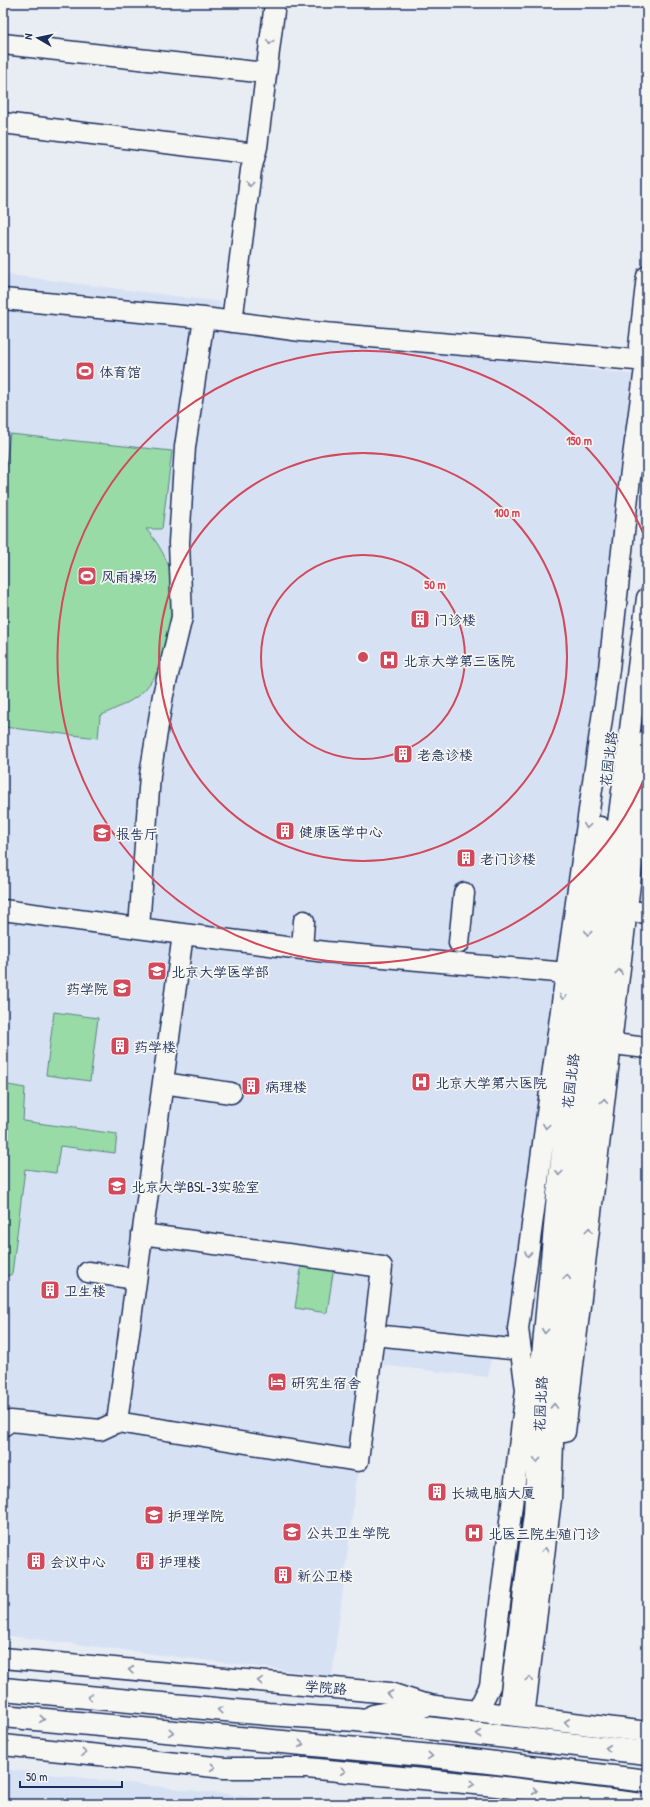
<svg xmlns="http://www.w3.org/2000/svg" width="650" height="1807" viewBox="0 0 650 1807" font-family="'Patrick Hand','LXGW WenKai TC',sans-serif">
<style>
.built{fill:#d7e1f4}
.green{fill:#98dba6;stroke:#5a8582}
.lines{fill:none;stroke-linecap:round;stroke-linejoin:round}
.minor-casing{stroke:#1b2f5e;stroke-width:23}
.highway-casing{stroke:#1b2f5e;stroke-width:25}
.minor{stroke:#f6f6f2;stroke-width:20}
.highway{stroke:#f6f6f2;stroke-width:22}
.oneway{stroke:#8892a8}
.ring{fill:none;stroke:#d1495b;stroke-width:2}
.labels{text-anchor:middle;dominant-baseline:central;stroke-width:3.5;stroke-linejoin:round;paint-order:stroke}
.poi-label{font-size:14px;fill:#1b2f5e;stroke:#f6f6f2;text-anchor:start}
.street-label{font-size:14px;fill:#1b2f5e;stroke:#f6f6f2}
.centre{fill:#d1495b;stroke:#f6f6f2;stroke-width:2}
.ring-label{font-size:12px;text-anchor:middle;font-weight:bold;fill:#d1495b;stroke:#f6f6f2;stroke-width:3.5;stroke-linejoin:round;paint-order:stroke}
</style>
<rect width="100%" height="100%" fill="#e8ecf3"/>
<filter id="ink" filterUnits="userSpaceOnUse"><feTurbulence type="fractalNoise" baseFrequency=".025" numOctaves="2"/><feDisplacementMap in="SourceGraphic" scale="8" xChannelSelector="R" yChannelSelector="G"/><feConvolveMatrix kernelMatrix="1 2 1 2 8 2 1 2 1" color-interpolation-filters="sRGB"/></filter>
<g filter="url(#ink)">
<path class="built" d="M3,274L221,302L217,330L640,375L513,1358L491,1357L488,1377L371,1364L332,1676L3,1635Z
M3,1769L313,1804H3Z"/>
<path class="green" d="M10,434L172,451L162,529H146C164,548 181,586 176,613C175,622 172,631 169,640C165,657 158,674 147,687C136,701 116,708 100,716L98,738L3,727V472H5Z
M54,1012L98,1018L90,1081L46,1075Z
M3,1084L25,1088L23,1121L117,1134L115,1153L60,1146L56,1173L25,1169L12,1274L3,1278Z
M302,1262L334,1266L327,1313L295,1308Z"/>
<g class="lines">
<defs>
<path id="minor" d="M3,44L266,73
M3,123L255,154
M3,299L204,318L301,331L647,361
M232,322L251,170L257,147L275,3
M613,909L647,913
M3,910L183,934L326,952L579,974
M139,928L150,775L163,695L182,617L179,543L185,447L204,318
M459,943L464,893
M302,949L304,921
M597,1042L647,1048
M163,1083L231,1093
M142,1234L382,1267L374,1335
M88,1272L136,1279
M117,1422L358,1461L374,1335L521,1350
M3,1426L10,1421L100,1430L117,1422L183,934
M565,1432L647,740
M3,1658L390,1693L427,1705L647,1732
M477,1712L490,1686L526,1390L518,1329L566,973L609,669L630,478L646,361L639,346L647,276
M508,1715L534,1514L542,1356L557,1195L593,894L600,827
M524,1717L551,1499L555,1387L590,1083L612,869L647,598
M3,1745L224,1768H307L496,1786L643,1804"/>
<path id="highway" d="M3,1689L268,1714L356,1720L647,1753
M3,1716L454,1758L647,1781
M373,1716L427,1705"/>
</defs>
<use href="#minor" class="minor-casing"/>
<use href="#highway" class="highway-casing"/>
<use href="#minor" class="minor"/>
<use href="#highway" class="highway"/>
</g>
<defs><path id="oneway-chevron" d="M-2-3.5L2.5 0L-2 3.5" fill="none" stroke-width="1.6" stroke-linecap="round" stroke-linejoin="round"/></defs>
<g class="oneway">
<use href="#oneway-chevron" transform="translate(270 42) rotate(97)"/>
<use href="#oneway-chevron" transform="translate(250 184) rotate(97)"/>
<use href="#oneway-chevron" transform="translate(587 826) rotate(98)"/>
<use href="#oneway-chevron" transform="translate(588 933) rotate(98)"/>
<use href="#oneway-chevron" transform="translate(619 972) rotate(-83)"/>
<use href="#oneway-chevron" transform="translate(563 997) rotate(98)"/>
<use href="#oneway-chevron" transform="translate(604 1101) rotate(-83)"/>
<use href="#oneway-chevron" transform="translate(546 1126) rotate(98)"/>
<use href="#oneway-chevron" transform="translate(559 1173) rotate(97)"/>
<use href="#oneway-chevron" transform="translate(589 1230) rotate(-83)"/>
<use href="#oneway-chevron" transform="translate(528 1254) rotate(98)"/>
<use href="#oneway-chevron" transform="translate(567 1277) rotate(-83)"/>
<use href="#oneway-chevron" transform="translate(545 1331) rotate(95)"/>
<use href="#oneway-chevron" transform="translate(554 1406) rotate(-88)"/>
<use href="#oneway-chevron" transform="translate(537 1460) rotate(94)"/>
<use href="#oneway-chevron" transform="translate(545 1550) rotate(-83)"/>
<use href="#oneway-chevron" transform="translate(131 1670) rotate(-175)"/>
<use href="#oneway-chevron" transform="translate(529 1679) rotate(-83)"/>
<use href="#oneway-chevron" transform="translate(260 1681) rotate(-175)"/>
<use href="#oneway-chevron" transform="translate(390 1694) rotate(-169)"/>
<use href="#oneway-chevron" transform="translate(90 1697) rotate(-174)"/>
<use href="#oneway-chevron" transform="translate(220 1710) rotate(-175)"/>
<use href="#oneway-chevron" transform="translate(42 1719) rotate(5)"/>
<use href="#oneway-chevron" transform="translate(567 1722) rotate(-173)"/>
<use href="#oneway-chevron" transform="translate(171 1732) rotate(5)"/>
<use href="#oneway-chevron" transform="translate(479 1734) rotate(-174)"/>
<use href="#oneway-chevron" transform="translate(301 1744) rotate(5)"/>
<use href="#oneway-chevron" transform="translate(608 1748) rotate(-174)"/>
<use href="#oneway-chevron" transform="translate(84 1753) rotate(6)"/>
<use href="#oneway-chevron" transform="translate(430 1756) rotate(5)"/>
<use href="#oneway-chevron" transform="translate(213 1767) rotate(6)"/>
<use href="#oneway-chevron" transform="translate(343 1771) rotate(6)"/>
<use href="#oneway-chevron" transform="translate(472 1784) rotate(6)"/>
<use href="#oneway-chevron" transform="translate(535 1791) rotate(7)"/>
</g>
</g>
<g class="ring">
<circle cx="363" cy="657" r="102"/>
<circle cx="363" cy="657" r="204"/>
<path d="M647 772A306 306 0 1 1 647 542"/>
</g>
<defs>
<symbol id="stadium-square" viewBox="-11 -11 22 22"><rect x="-9" y="-9" width="18" height="18" rx="4" fill="#d1495b" stroke="#f6f6f2"/><path d="M0-5a6.5 5 0 1 0 0 10a6.5 5 0 1 0 0-10ZM-3.5-1.8h7v3.6h-7Z" fill="#fff"/></symbol>
<symbol id="building-square" viewBox="-11 -11 22 22"><rect x="-9" y="-9" width="18" height="18" rx="4" fill="#d1495b" stroke="#f6f6f2"/><path d="M-4-6H4V6H1V3H-1V6H-4ZM-2.5-4.3h1.7v1.8h-1.7ZM.8-4.3h1.7v1.8H.8ZM-2.5-1h1.7V.8h-1.7ZM.8-1h1.7V.8H.8Z" fill="#fff"/></symbol>
<symbol id="hospital-square" viewBox="-11 -11 22 22"><rect x="-9" y="-9" width="18" height="18" rx="4" fill="#d1495b" stroke="#f6f6f2"/><path d="M-5-5h3v3.5h4V-5h3V5h-3V1.5h-4V5h-3Z" fill="#fff"/></symbol>
<symbol id="university-square" viewBox="-11 -11 22 22"><rect x="-9" y="-9" width="18" height="18" rx="4" fill="#d1495b" stroke="#f6f6f2"/><path d="M0-5L7-2L0 1L-7-2ZM-4 1L0 2.5L4 1V4Q0 6-4 4Z" fill="#fff"/></symbol>
<symbol id="hotel-square" viewBox="-11 -11 22 22"><rect x="-9" y="-9" width="18" height="18" rx="4" fill="#d1495b" stroke="#f6f6f2"/><path d="M-6-4.5h1.5V1H6V5H4.5V3h-9V5H-6ZM-4 0a1.8 1.8 0 1 1 3.6 0ZM.5 0V-2.5h3Q6-2.5 6 0Z" fill="#fff"/></symbol>
</defs>
<g fill-rule="evenodd">
<use href="#stadium-square" x="74" y="360" width="22" height="22"/>
<use href="#stadium-square" x="76" y="565" width="22" height="22"/>
<use href="#building-square" x="409" y="608" width="22" height="22"/>
<use href="#hospital-square" x="378" y="649" width="22" height="22"/>
<use href="#building-square" x="392" y="743" width="22" height="22"/>
<use href="#building-square" x="274" y="820" width="22" height="22"/>
<use href="#university-square" x="91" y="822" width="22" height="22"/>
<use href="#building-square" x="455" y="847" width="22" height="22"/>
<use href="#university-square" x="146" y="960" width="22" height="22"/>
<use href="#university-square" x="111" y="977" width="22" height="22"/>
<use href="#building-square" x="109" y="1035" width="22" height="22"/>
<use href="#hospital-square" x="410" y="1071" width="22" height="22"/>
<use href="#building-square" x="240" y="1075" width="22" height="22"/>
<use href="#university-square" x="106" y="1175" width="22" height="22"/>
<use href="#building-square" x="39" y="1279" width="22" height="22"/>
<use href="#hotel-square" x="266" y="1371" width="22" height="22"/>
<use href="#building-square" x="426" y="1481" width="22" height="22"/>
<use href="#university-square" x="143" y="1504" width="22" height="22"/>
<use href="#university-square" x="281" y="1521" width="22" height="22"/>
<use href="#hospital-square" x="463" y="1522" width="22" height="22"/>
<use href="#building-square" x="25" y="1550" width="22" height="22"/>
<use href="#building-square" x="134" y="1550" width="22" height="22"/>
<use href="#building-square" x="272" y="1564" width="22" height="22"/>
</g>
<g class="labels">
<g class="poi-label">
<text x="99" y="371">体育馆</text>
<text x="101" y="576">风雨操场</text>
<text x="434" y="619">门诊楼</text>
<text x="403" y="660">北京大学第三医院</text>
<text x="417" y="754">老急诊楼</text>
<text x="299" y="831">健康医学中心</text>
<text x="116" y="833">报告厅</text>
<text x="480" y="858">老门诊楼</text>
<text x="171" y="971">北京大学医学部</text>
<text x="108" y="988" text-anchor="end">药学院</text>
<text x="134" y="1046">药学楼</text>
<text x="435" y="1082">北京大学第六医院</text>
<text x="265" y="1086">病理楼</text>
<text x="131" y="1186">北京大学BSL-3实验室</text>
<text x="64" y="1290">卫生楼</text>
<text x="291" y="1382">研究生宿舍</text>
<text x="451" y="1492">长城电脑大厦</text>
<text x="168" y="1515">护理学院</text>
<text x="306" y="1532">公共卫生学院</text>
<text x="488" y="1533">北医三院生殖门诊</text>
<text x="50" y="1561">会议中心</text>
<text x="159" y="1561">护理楼</text>
<text x="297" y="1575">新公卫楼</text>
</g>
<g class="street-label">
<text transform="translate(608 759) rotate(-83)">花园北路</text>
<text transform="translate(570 1081) rotate(-83)">花园北路</text>
<text transform="translate(540 1404) rotate(-87)">花园北路</text>
<text transform="translate(326 1687) rotate(5)">学院路</text>
</g>
</g>
<circle cx="363" cy="657" r="6" class="centre"/>
<g class="ring-label">
<text x="579" y="445">150 m</text>
<text x="507" y="517">100 m</text>
<text x="435" y="589">50 m</text>
</g>
<rect width="650" height="1807" fill="none" stroke="#f6f6f2" stroke-width="16"/>
<rect x="8" y="8" width="634" height="1791" fill="none" stroke="#1b2f5e" stroke-width="1.5" filter="url(#ink)"/>
<g transform="translate(38 38) rotate(279)" stroke="#f6f6f2" stroke-width="3" paint-order="stroke">
<path d="M0-3L7 15L0 10L-7 15Z" fill="#1b2f5e"/>
<text y="-6" font-size="11" font-weight="bold" text-anchor="middle" fill="#1b2f5e">N</text>
</g>
<path d="M20 1781v6h102v-6" fill="none" stroke="#1b2f5e" stroke-width="2"/>
<text x="26" y="1781" font-size="12" fill="#1b2f5e" stroke="#f6f6f2" stroke-width="3" paint-order="stroke">50 m</text>
</svg>
